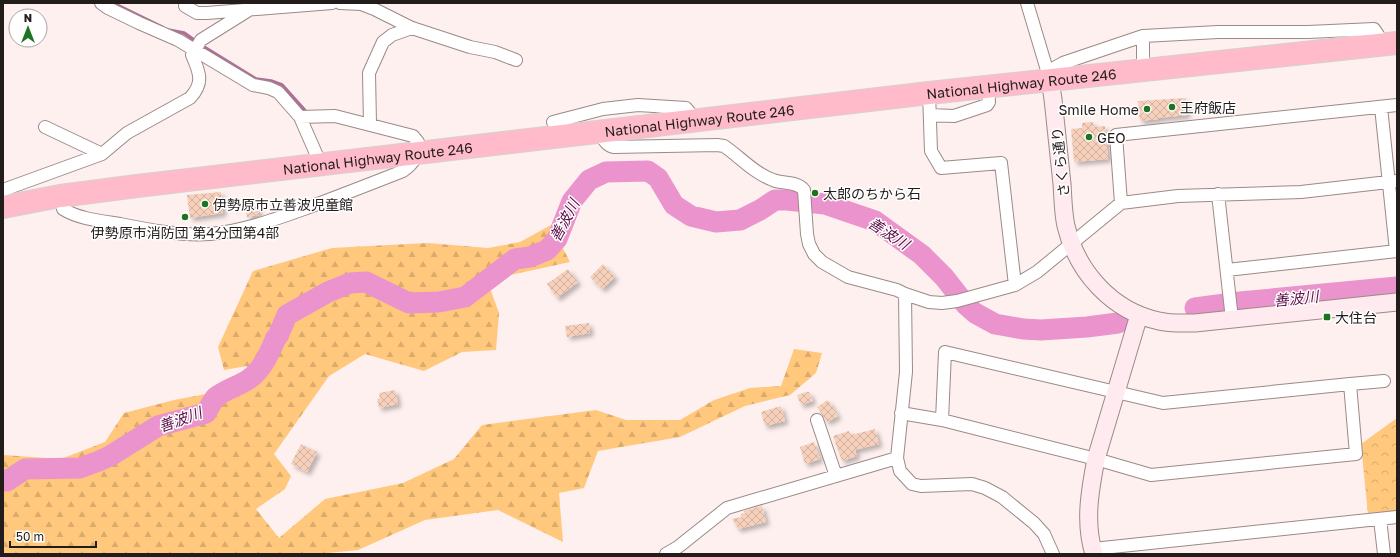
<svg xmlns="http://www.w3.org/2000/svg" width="1400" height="557" viewBox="0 0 1400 557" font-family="'Golos Text','Noto Sans JP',sans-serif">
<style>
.forest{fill:url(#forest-firs)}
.park{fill:url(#park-crowns)}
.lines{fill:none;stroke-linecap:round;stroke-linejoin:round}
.stream{stroke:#ae6f97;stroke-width:3.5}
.river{stroke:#ea93cc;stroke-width:21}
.building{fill:url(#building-cross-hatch);filter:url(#shadow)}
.street-casing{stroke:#9a8a88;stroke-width:14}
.secondary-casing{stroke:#9a8a88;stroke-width:19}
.highway-casing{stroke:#d3d2d1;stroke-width:24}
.street{stroke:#fff;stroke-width:12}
.secondary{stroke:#ffebef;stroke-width:17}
.highway{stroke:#ffbbca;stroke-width:22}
.poi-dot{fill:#1c7421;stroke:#fff;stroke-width:1.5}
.labels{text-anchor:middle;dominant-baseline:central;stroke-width:3;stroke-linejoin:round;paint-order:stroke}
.street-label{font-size:14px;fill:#221c1b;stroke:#fff}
.poi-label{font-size:14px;fill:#221c1b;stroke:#fff;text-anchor:start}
.water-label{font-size:15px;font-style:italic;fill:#5b0e47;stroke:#fff}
</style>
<defs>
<pattern id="forest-firs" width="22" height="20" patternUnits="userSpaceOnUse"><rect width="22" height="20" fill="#ffc87d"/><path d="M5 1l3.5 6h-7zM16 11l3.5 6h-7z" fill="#daab6b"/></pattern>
<pattern id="park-crowns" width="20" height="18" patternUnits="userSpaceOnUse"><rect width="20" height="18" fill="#ffc87d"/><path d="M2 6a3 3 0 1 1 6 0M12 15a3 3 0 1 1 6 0" fill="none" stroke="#daab6b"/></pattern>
<pattern id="building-cross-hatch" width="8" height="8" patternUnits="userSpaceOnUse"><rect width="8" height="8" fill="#f6d0bb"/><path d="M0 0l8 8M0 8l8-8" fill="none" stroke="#d3b2a0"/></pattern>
<filter id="shadow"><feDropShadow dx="3.5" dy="3.5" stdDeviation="2" flood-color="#0004"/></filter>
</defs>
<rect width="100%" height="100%" fill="#fef0ee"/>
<path class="forest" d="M551,225L570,262L487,280L499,313L496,350L462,352L424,371L365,354L329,376L274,454L291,476L285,489L256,509L279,538L325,499L403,483L454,459L482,425L596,410L626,420H680L714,400L750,388L781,386L794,349L822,353L816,373L790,395L745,406L680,437L598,451L584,488L559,493L563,542L498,510L425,520L358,550L318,554H3V455L61,459L105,442L124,413L174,400L254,385L247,366L224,370L218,347L253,271L332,248L428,243L488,248L520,242Z"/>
<path class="park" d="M1397,418V512L1368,515L1361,444Z"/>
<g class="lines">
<path class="stream" d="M113,3L162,27
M168,30L184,33L204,47L256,79L271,81L282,85L308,114"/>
<path class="river" d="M1195,308L1240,302L1397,287
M3,480L7,481L25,469L80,468L99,461L110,456L158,426L206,413C209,408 212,401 216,397C226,389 239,386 249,379C262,370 269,354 275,340V339L278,336L287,315L328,292L350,283L366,282L409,303L439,302L465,297L515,259L530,257L547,250L557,239L572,201L589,180L606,172L648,171L658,178L674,205L691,216L716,222L740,220L760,210L775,200H787L825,204L875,221L922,255L944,277L966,305L975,313L995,324L1023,329L1041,330L1087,327L1118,323"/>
</g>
<path class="building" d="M1186,98L1187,115L1158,118V119L1140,121L1138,101Z
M1093,122L1094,127L1105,126L1108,159L1074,162L1071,129L1082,128V123Z
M221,192L223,213L190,218L187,195Z
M258,206L259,215L247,217L246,208Z
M603,264L615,277L602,289L590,277Z
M568,269L578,282L557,298L547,284Z
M589,323L590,333L567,337L565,326Z
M395,390L398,404L379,408L377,399L380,398L379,393Z
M806,392H809L813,401L801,405L797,395Z
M828,400L838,416L827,422L817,407Z
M781,406L785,421L765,426L761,412Z
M875,429L879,444L855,450L857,456L842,461L833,436L849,431L851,435Z
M814,442L820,459L805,464L800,447Z
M301,444L317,452L307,472L291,464Z
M762,506L766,522L738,529L732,519L741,517V514L745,513L744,511Z"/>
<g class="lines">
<defs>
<path id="street" d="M101,3L108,8L139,23L178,40L253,85L269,88L278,92L300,117L321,165
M340,3L361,4L374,9L412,28L470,47L495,52L516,60
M1027,3L1050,80
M185,6L197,13H207L332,3
M1054,68L1063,63L1143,36L1218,32H1308L1374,29L1378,35L1381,45
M1143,71V36
M929,93L931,151L941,168L1001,163L1015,285
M1381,107L1396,251
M930,115L954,116L987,105L989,102L988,86
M553,122L603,109L638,105L686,108L696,120
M370,124L369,73L383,42L392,35L412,28
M45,127L102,154
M599,132C603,138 606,146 614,147L717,145L724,146C740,157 754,173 773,180C782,184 797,181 804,190L807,234L809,244L814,254L822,262L848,277L897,290L905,294L929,302L942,303L957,301L1015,285L1037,272L1121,203L1178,196L1301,192L1397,181
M3,190L102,154L127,133L190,98C204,83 200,73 192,55L201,40L249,10
M1218,194L1232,319
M60,196L63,209C79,219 101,221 120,224C150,230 181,236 210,234C243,231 273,220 304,209C337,197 370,184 403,171C415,162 417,157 418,142L413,136L335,116L300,117
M1121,203L1116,135L1397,105
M1227,270L1397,251
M905,294L906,372L897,458L900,471L912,484L921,486L972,484L985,488L1002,497L1034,523L1044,534L1053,554
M1350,384L1384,381
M901,413L942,420L1096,459L1151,475L1356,454L1350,384L1163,403L945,352L942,420
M817,420L836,476
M1380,519L1384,554
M1093,549L1397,517
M666,554L678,547L727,508L897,458"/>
<path id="secondary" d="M1050,80L1053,99C1056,127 1059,156 1062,184C1063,198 1063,213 1066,226C1077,272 1112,311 1159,321C1171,324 1183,323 1195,323L1397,302
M1094,554C1084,523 1090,490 1096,459L1139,315"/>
<g id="highway">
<path id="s1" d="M3,207L60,196L137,186L929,93L1397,43"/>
</g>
</defs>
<use href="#street" class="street-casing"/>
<use href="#secondary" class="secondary-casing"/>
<use href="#highway" class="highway-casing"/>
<use href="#street" class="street"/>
<use href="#secondary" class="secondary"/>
<use href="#highway" class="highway"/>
</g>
<g class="poi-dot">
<circle cx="1172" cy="107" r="4"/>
<circle cx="1147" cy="109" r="4"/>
<circle cx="1089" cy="137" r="4"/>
<circle cx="815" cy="193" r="4"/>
<circle cx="205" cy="204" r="4"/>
<circle cx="185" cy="217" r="4"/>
<rect x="1323" y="313" width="8" height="8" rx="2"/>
</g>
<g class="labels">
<g class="street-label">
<text stroke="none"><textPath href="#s1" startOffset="1026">National Highway Route 246</textPath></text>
<text stroke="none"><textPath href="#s1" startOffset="702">National Highway Route 246</textPath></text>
<text stroke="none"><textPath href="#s1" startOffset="378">National Highway Route 246</textPath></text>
<text transform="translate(1060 162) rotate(-96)">さくら通り</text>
</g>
<g class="poi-label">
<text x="1180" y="107">王府飯店</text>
<text x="1139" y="109" text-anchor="end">Smile Home</text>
<text x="1097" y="137">GEO</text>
<text x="823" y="193">太郎のちから石</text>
<text x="213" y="204">伊勢原市立善波児童館</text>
<text x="185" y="232" text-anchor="middle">伊勢原市消防団 第4分団第4部</text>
<text x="1335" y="317">大住台</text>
</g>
<g class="water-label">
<text transform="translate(564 220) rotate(-62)">善波川</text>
<text transform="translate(889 233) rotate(33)">善波川</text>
<text transform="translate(1296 298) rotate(-6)">善波川</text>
<text transform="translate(180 419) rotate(-20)">善波川</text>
</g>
</g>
<rect width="1400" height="557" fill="none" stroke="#221c1b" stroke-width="8"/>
<g transform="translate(28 28)"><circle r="19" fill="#ffffff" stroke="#a7a4a4"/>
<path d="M0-3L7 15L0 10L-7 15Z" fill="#1c7421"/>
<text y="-6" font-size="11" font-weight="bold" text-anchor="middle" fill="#221c1b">N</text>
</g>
<path d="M10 541v6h86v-6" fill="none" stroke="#221c1b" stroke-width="2"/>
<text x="16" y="541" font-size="12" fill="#221c1b" stroke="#ffffff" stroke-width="3" paint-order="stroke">50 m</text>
</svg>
